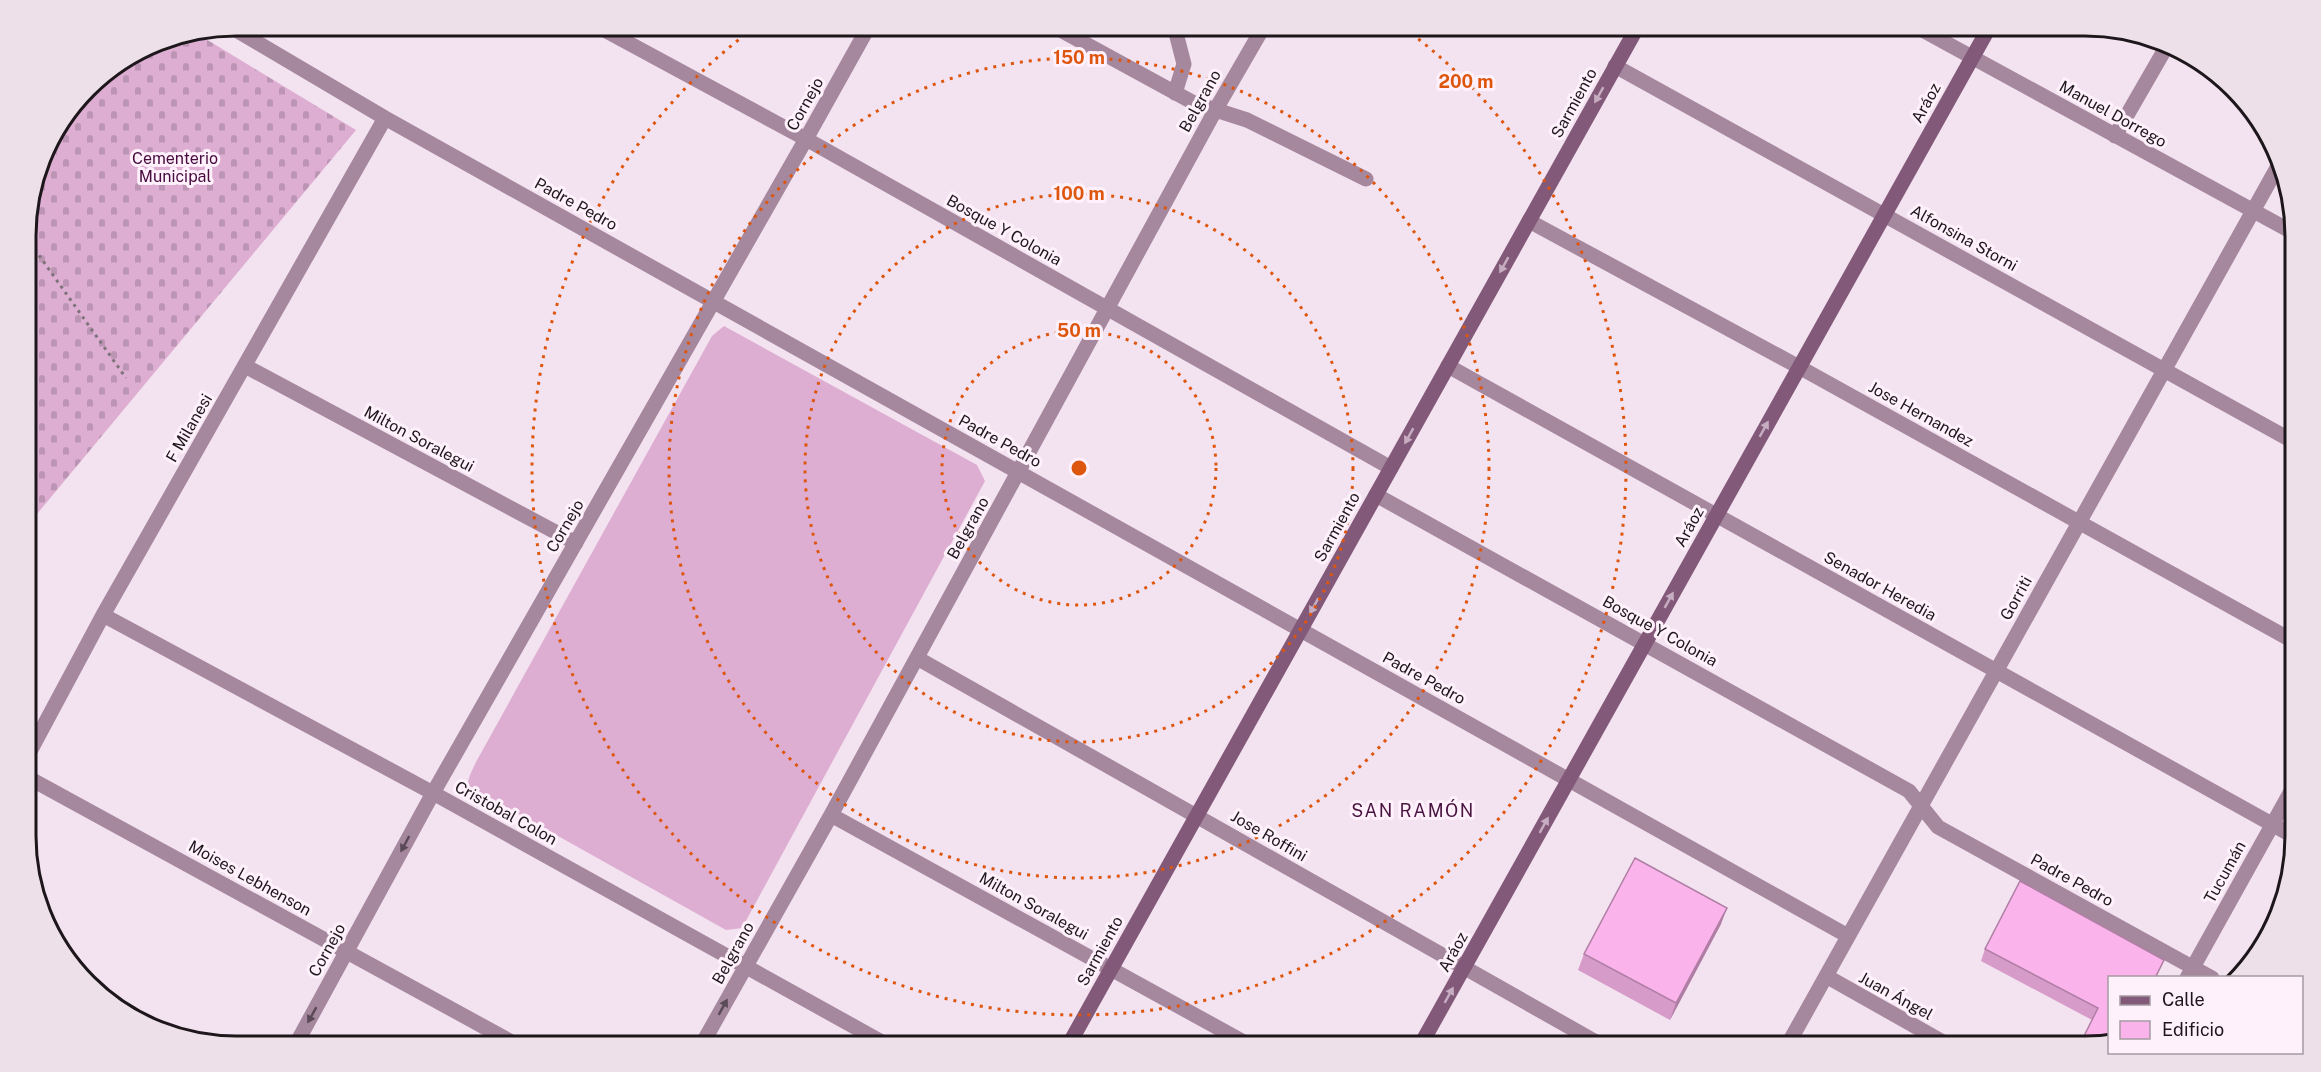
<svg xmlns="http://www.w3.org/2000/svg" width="2321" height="1072" viewBox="0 0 2321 1072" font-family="'Public Sans',sans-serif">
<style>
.cemetery{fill:url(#cemetery-stones)}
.pitch{fill:#ddaed2}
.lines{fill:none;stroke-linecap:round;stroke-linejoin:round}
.path{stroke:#7e737b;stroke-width:3;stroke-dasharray:3 4.5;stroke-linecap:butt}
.street{stroke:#a5879e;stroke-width:15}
.secondary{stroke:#83597a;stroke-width:15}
.wall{fill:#d79bca}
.shaded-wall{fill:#af7ea4}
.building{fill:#fab4eb;stroke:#af7ea4;stroke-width:1.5}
.oneway{fill:#c7adc1}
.oneway2{fill:#5a4956}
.ring{fill:none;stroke:#de560d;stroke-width:3;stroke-dasharray:3 6}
.labels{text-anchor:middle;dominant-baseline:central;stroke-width:6;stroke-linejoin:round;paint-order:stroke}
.street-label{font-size:16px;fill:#1d171b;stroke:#fff1fb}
.park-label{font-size:16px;fill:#470b3f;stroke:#fff1fb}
.neighbourhood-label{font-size:18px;letter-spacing:1.5px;fill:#491441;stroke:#fff1fb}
.rim{fill:none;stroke:#1d171b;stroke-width:3}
.centre{fill:#de560d;stroke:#fff1fb;stroke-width:3}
.ring-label{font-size:18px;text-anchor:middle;font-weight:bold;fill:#de560d;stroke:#fff1fb;stroke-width:6;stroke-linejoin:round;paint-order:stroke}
</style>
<defs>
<pattern id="cemetery-stones" width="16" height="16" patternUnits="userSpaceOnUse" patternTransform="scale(1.5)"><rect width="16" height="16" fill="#ddaed2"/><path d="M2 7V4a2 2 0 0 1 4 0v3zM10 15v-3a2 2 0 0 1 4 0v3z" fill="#bd95b4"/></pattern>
</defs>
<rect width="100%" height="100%" fill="#f3e2ef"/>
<path class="cemetery" d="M196,33L356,130L27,526L26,222L47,143L97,78L156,41Z"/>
<path class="pitch" d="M724,326L977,465L985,481L742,928L726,930L467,785L470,775L476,762L712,336Z"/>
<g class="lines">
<path class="path" d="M26,237L126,378"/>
<path class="street" d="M597,26L806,139L1391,468
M1053,26L1194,103L1247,120L1366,179
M1171,26L1176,33L1184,64L1175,93
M1915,26L2294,233
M231,27L385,118L1848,936
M1615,66L2294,442
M2115,136L2168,44
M1529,221L1799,367L2295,642
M245,366L576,543
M1448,366L2295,837
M1376,495L1909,791L1938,827L2212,978
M103,615L433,793L889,1046
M917,658L1603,1046
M27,757L103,615L385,118
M27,777L519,1046
M831,815L1251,1046
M1826,976L1950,1046
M2187,978L2295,784
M295,1046L433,793L806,139L869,26
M701,1046L831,815L1216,109L1264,26
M1787,1046L2277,168"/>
<path class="secondary" d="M1068,1046L1638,26
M1420,1046L1990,26"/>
</g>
<path class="wall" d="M1721,924L1670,1020L1578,970L1584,954Z
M1985,949L2164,960L2156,978H2109V1042L2092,1020L1981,961Z"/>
<path class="shaded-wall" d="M1727,908L1721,924L1670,1020L1676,1003Z"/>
<path class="building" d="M1635,858L1727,908L1676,1003L1584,954Z
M2020,881L2164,960L2155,978H2109V1042L2098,1046H2079L2098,1008L1985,949Z"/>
<defs><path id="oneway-solid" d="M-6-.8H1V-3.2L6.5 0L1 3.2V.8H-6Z" transform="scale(1.5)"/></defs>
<g class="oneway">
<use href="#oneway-solid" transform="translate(1599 95) rotate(119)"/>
<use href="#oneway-solid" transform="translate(1504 265) rotate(119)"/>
<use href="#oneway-solid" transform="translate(1764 429) rotate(-61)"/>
<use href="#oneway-solid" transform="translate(1409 436) rotate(119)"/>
<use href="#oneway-solid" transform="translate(1669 600) rotate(-61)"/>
<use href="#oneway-solid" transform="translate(1314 606) rotate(119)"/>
<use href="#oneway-solid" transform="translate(1544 825) rotate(-61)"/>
<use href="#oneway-solid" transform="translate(1449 995) rotate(-61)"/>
</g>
<g class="oneway2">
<use href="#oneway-solid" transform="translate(405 844) rotate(118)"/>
<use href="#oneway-solid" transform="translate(723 1007) rotate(-61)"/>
<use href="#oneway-solid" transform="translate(312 1015) rotate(119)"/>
</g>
<g class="ring">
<circle cx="1079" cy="468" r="137"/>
<circle cx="1079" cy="468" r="274"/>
<circle cx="1079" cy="468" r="410"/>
<path d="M1404 28A547 547 0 1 1 754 28"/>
</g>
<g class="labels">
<g class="street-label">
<text transform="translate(1200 101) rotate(-61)">Belgrano</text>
<text transform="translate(1574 103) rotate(-61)">Sarmiento</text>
<text transform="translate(1926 103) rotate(-61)">Aráoz</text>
<text transform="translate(805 104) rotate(-61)">Cornejo</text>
<text transform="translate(2113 114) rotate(29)">Manuel Dorrego</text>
<text transform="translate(576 204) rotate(29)">Padre Pedro</text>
<text transform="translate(1004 230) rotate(29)">Bosque Y Colonia</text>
<text transform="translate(1964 238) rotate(29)">Alfonsina Storni</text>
<text transform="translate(1921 414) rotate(29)">Jose Hernandez</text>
<text transform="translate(189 428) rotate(-60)">F Milanesi</text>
<text transform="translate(419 439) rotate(28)">Milton Soralegui</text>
<text transform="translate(1000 441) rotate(29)">Padre Pedro</text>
<text transform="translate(565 526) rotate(-60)">Cornejo</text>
<text transform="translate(1337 527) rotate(-61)">Sarmiento</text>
<text transform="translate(1689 527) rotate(-61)">Aráoz</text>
<text transform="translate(968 528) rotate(-61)">Belgrano</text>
<text transform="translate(1880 586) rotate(29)">Senador Heredia</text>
<text transform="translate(2016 598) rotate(-61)">Gorriti</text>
<text transform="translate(1660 631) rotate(29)">Bosque Y Colonia</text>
<text transform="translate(1424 678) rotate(29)">Padre Pedro</text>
<text transform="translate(506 813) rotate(29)">Cristobal Colon</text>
<text transform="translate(1269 836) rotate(30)">Jose Roffini</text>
<text transform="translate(2225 872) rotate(-61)">Tucumán</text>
<text transform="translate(250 878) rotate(29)">Moises Lebhenson</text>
<text transform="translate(2072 880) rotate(29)">Padre Pedro</text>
<text transform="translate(1034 906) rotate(29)">Milton Soralegui</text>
<text transform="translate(327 950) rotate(-61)">Cornejo</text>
<text transform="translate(1100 951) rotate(-61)">Sarmiento</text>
<text transform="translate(1453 952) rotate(-61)">Aráoz</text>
<text transform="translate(733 953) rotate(-61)">Belgrano</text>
<text transform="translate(1896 996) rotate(29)">Juan Ángel</text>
</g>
<g class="park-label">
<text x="175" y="158">Cementerio<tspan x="175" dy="18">Municipal</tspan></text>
</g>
<g class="neighbourhood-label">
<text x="1413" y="810">SAN RAMÓN</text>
</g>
</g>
<path d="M0 0H2321V1072H0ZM236 36H2085A200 200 0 0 1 2285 236V836A200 200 0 0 1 2085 1036H236A200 200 0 0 1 36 836V236A200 200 0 0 1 236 36Z" fill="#ede0e9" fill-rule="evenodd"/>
<path class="rim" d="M236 36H2085A200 200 0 0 1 2285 236V836A200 200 0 0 1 2085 1036H236A200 200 0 0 1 36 836V236A200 200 0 0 1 236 36Z"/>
<circle cx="1079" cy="468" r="9" class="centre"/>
<g class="ring-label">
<text x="1079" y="64">150 m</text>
<text x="1466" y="88">200 m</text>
<text x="1079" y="200">100 m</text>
<text x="1079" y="337">50 m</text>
</g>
<rect x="2108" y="976" width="195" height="78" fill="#fff1fb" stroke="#a59aa1" stroke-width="1.5"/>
<rect x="2120" y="996" width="30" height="9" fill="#83597a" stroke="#a59aa1" stroke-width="1.5"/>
<text x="2162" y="1006" font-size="18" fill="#1d171b">Calle</text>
<rect x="2120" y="1021" width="30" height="18" fill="#fab4eb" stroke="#a59aa1" stroke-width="1.5"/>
<text x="2162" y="1036" font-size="18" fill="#1d171b">Edificio</text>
</svg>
